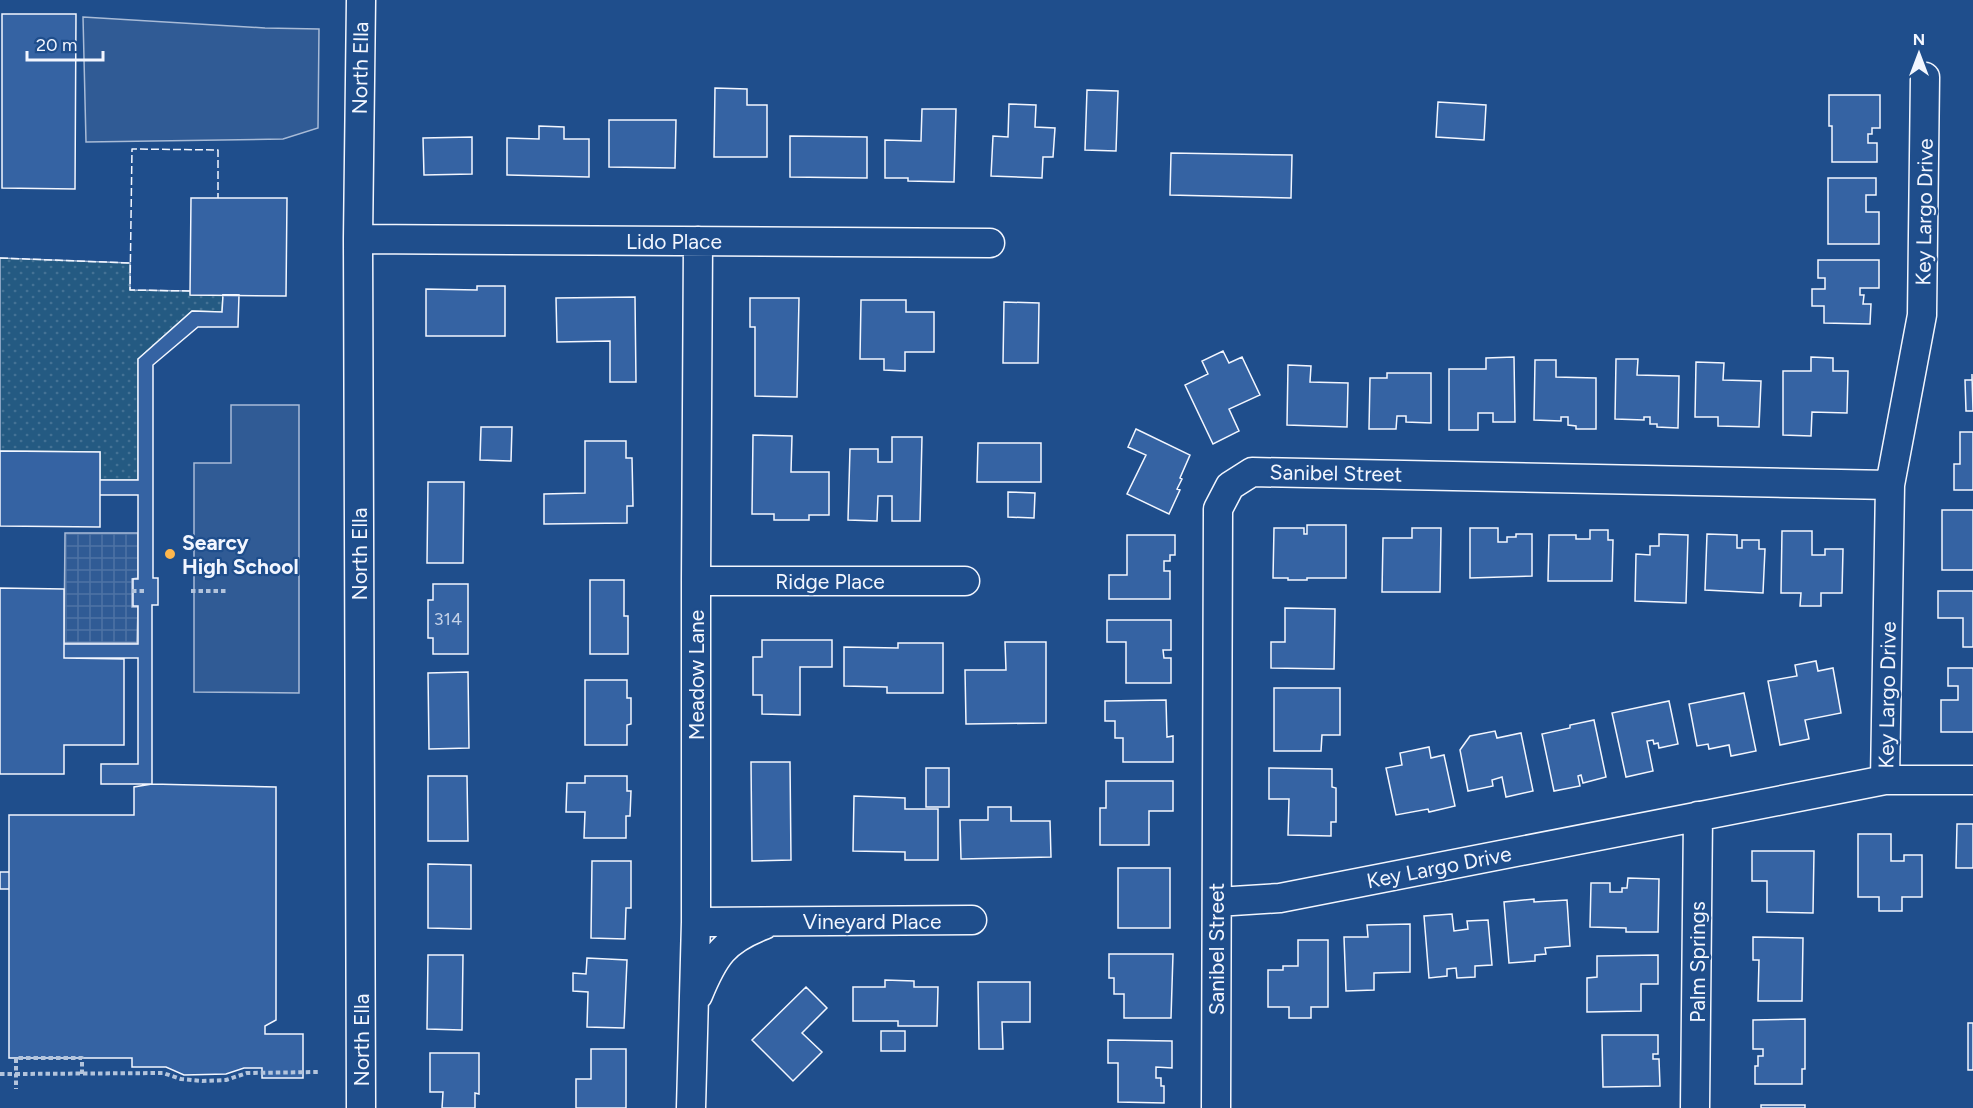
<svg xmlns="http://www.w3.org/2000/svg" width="1973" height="1108" viewBox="0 0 1973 1108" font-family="Figtree,sans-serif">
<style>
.grass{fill:url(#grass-dots);stroke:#a8bbd7;stroke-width:1.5}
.parking{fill:#305b95;stroke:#a8bbd7;stroke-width:1.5}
.plaza{fill:url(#plaza-grid);stroke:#a8bbd7;stroke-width:1.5}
.building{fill:#3563a3;stroke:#f2f6ff;stroke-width:1.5}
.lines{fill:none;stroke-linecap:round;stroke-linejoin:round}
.minor-casing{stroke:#f2f6ff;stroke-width:31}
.path{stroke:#b3c4dc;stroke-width:4;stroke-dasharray:4.5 3;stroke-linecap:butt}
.minor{stroke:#1f4e8c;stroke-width:28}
.fence{stroke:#f2f6ff;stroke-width:1.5;stroke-dasharray:8 3;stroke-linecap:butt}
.poi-dot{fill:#ffb74d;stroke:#1f4e8c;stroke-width:2}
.labels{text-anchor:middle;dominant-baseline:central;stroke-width:4.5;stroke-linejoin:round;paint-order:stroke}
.number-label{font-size:18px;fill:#c3d1e8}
.street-label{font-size:21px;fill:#f2f6ff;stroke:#1f4e8c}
.poi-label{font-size:21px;font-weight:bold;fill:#f2f6ff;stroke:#1f4e8c;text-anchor:start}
</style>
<defs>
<pattern id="grass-dots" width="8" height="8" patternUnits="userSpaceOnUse" patternTransform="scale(1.5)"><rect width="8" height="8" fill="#245a82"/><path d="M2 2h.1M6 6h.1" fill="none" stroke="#447295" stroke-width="1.8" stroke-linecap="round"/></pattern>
<pattern id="plaza-grid" width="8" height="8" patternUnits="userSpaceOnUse" patternTransform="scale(1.5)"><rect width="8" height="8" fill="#305b95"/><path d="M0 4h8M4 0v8" fill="none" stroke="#4e73a5"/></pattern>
</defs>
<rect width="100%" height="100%" fill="#1f4e8c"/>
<path class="grass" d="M0,258L130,263V290L190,291L191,295H223L222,312L192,311L138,359V480H100V452L0,451Z"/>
<path class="parking" d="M83,17L265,28L319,29L318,128L283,139L86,142Z
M231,405H299V693L194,692V463H231Z"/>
<path class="plaza" d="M65,533H138V578L132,579V607H138L137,643H64Z"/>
<path class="building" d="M2,14H76L75,189L2,188Z
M715,88L747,89V105H767V157H714Z
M1087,90L1118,91L1116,151L1085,150Z
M1829,95H1880V128H1872V134H1868V143H1877V162H1832V126H1829Z
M1438,102L1486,105L1484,140L1436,137Z
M1009,104L1036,105L1035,127L1055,128L1053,157H1043L1042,178L991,176L993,136L1008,137Z
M922,109H956L954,182L908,181V178H885V140L921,141Z
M609,120H676L675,168L609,167Z
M539,126L564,127V139H589V177L507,175V138L539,139Z
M790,136L867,137V178L790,177Z
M472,137V174L424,175L423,138Z
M1171,153L1292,155L1291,198L1170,195Z
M1828,178H1876V195H1866V212H1879V244H1828Z
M191,198H287L286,296L190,295Z
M1818,260H1879V288H1860V295H1864L1863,304H1871L1870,324L1824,323V306H1812V289H1825V278H1818Z
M477,286H505V336H426V289L477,290Z
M223,295H239L238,327H198L153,365V578H158V605H152V784H101V764H138V658H64V644H138V606H133V579H138V495H100V480H138V359L192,311L222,312Z
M635,297L636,382H610V341L557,342L556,298Z
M750,298H799L797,397L755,396V327H750Z
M861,300H906V312H934V352H905V371L884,370V359H860Z
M1004,302L1039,303L1038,363H1003Z
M1223,351L1229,363L1242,357L1260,395L1229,409L1239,431L1213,444L1185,385L1208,374L1202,361Z
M1514,357L1515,422H1493V413H1478V430H1449V369H1486V358Z
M1811,357L1833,358V371H1848L1847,413L1812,412L1811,436L1783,435V371H1811Z
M1616,359H1638L1637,375L1679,376L1678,428L1657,427V424H1650V417H1644V420L1615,419Z
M1535,360H1556V377L1596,378V429H1576V426L1568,425V417H1561V421L1534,420Z
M1696,362L1724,363L1723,380L1761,381L1759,427L1718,426V417H1695Z
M1288,365L1311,366L1310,382L1348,383L1347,427L1287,425Z
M1387,373H1431V423L1406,422V416H1397L1396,429H1369L1370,378H1387Z
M1972,374L1973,411H1966L1965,380H1972Z
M481,427H512L511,461L480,460Z
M1136,429L1190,455L1180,478L1182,479L1177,489L1180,490L1169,514L1127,494L1146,455L1128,447Z
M1960,432H1973V490H1954V464H1960Z
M753,435L792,436L791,472H829V515H809V520H774V514H752Z
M892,437H922L920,521H892V496H878L877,521L848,520L850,449H878V462H892Z
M585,441H626V458H632L633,506H627V523L544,524V494L585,493Z
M978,443H1041V482H977Z
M0,451L100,452V527L0,526Z
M428,482H464L463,563H427Z
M1008,492L1035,493L1034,518L1008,517Z
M1942,510H1973V570H1942Z
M1307,525H1346V578H1307V580H1288V578H1273L1274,528H1304V534H1307Z
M1412,528H1441L1440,592H1382L1383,538H1412Z
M1470,528H1498V542H1507V537H1516V534H1532V576L1470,578Z
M1590,530H1608V540H1613L1612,581H1548L1549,535H1576V539H1590Z
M1782,531H1812V555H1825V549H1843L1842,593H1821V606H1800L1801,593H1781Z
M1659,534L1688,535L1686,603L1635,601L1636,554L1650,555V546H1659Z
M1707,534L1737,535V548H1742V540H1759V549H1765L1763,593L1705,590Z
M1127,535H1175V555H1170V561H1164V571H1170V599H1109V575H1127Z
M590,580H624V616H628V654H590Z
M433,584H468V654H433V638H428V600H433Z
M0,588L64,589V658L124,659V745H64V774H0Z
M1938,591H1973V647H1963V618H1938Z
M1285,608L1335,609L1334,669L1271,668V642H1285Z
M1107,620H1171V650H1163L1164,658H1171V683H1126V642H1107Z
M762,640H832V667H800V715L762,714V695H753V657H762Z
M1005,642H1046V723L966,724L965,670H1006Z
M898,643H943V693H887V687L844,686V647L898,648Z
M1816,661L1818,671L1833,668L1841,713L1805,720L1809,739L1780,745L1768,681L1797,676L1795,665Z
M1948,668H1973V732H1941V700H1958V686H1948Z
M468,672L469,748L429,749L428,673Z
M585,680H627V698H631V724L627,725V745H585Z
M1274,688H1340V735H1322L1321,751H1274Z
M1744,693L1756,751L1731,756L1729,745L1709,749L1708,744L1697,746L1689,704Z
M1166,700L1167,737L1173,736V762H1123V738H1115V721H1105V701Z
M1669,701L1678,744L1659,748L1658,743L1654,744L1653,740L1647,741L1653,771L1626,777L1612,713Z
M1594,720L1606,777L1583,783L1581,775L1578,776L1580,786L1554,791L1542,734L1570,728V725Z
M1495,731L1497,738L1521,733L1533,791L1506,797L1502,777L1492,780L1493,786L1468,791L1460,750L1470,736Z
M1429,747L1431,758L1444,755L1455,806L1429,812L1428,809L1396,815L1386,768L1402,765L1400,753Z
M751,762H790L791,860L752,861Z
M926,768H949V807H926Z
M1269,768L1332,769V787L1336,788V822H1331V836L1288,835L1289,799H1269Z
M428,776H467L468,841H428Z
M585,776H627V791H631L630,816H626V838H584L585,812H566L567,783H585Z
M1106,781H1173V811H1149V845H1100V808H1106Z
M152,784L276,787V1020L265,1026V1034H303V1078H262V1068H244L226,1074L184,1075L166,1067H132V1058H9V815H134V787Z
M854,796L905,798V809H938V860H905V852L853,851Z
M988,807H1011V821H1050L1051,857L961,859L960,820H988Z
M1957,824H1973V868H1956Z
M1858,834H1891V861H1904V855H1922V897H1902V911H1879V897H1858Z
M1752,851H1814L1813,913L1767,912V881H1752Z
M592,861H631V908H626L625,939L591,938Z
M428,864L471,865V929L428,928Z
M1118,868H1170V928H1118Z
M0,872H9V889H0Z
M1628,878L1659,879L1658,932H1626V928L1590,927L1591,883H1610V892H1622V888H1627Z
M1534,899V902L1567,900L1570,946L1545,948L1546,954L1535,955V961L1509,963L1504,902Z
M1452,914L1454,931L1468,929L1467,921L1488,920L1492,965L1475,966V977L1457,978L1456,968L1447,969V976L1429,978L1424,916Z
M1410,924V972L1374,973V990L1346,991L1344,937H1368L1367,925Z
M1753,937L1803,938L1802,1001H1758L1759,960H1753Z
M1298,940H1328V1007H1311V1018H1289V1007H1268V970H1283V966H1298Z
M1109,954H1173L1171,1018H1124V994H1114V978H1109Z
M428,955H463L462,1030L427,1029Z
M1658,955V984H1641V1011L1587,1012V978L1597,977V956Z
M587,958L627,960L624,1028L587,1027L588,992L573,991V973L586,974Z
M885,980L914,981V987H938L937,1026H898V1021H853V987H885Z
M978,982H1030V1022H1002L1003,1049H979Z
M806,987L827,1008L802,1033L822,1052L793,1081L752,1040Z
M1805,1019V1069H1802V1084H1755V1066H1758V1056H1763V1049H1753V1020Z
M1968,1023H1973V1070H1968Z
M881,1031H905V1051H881Z
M1602,1035H1658V1054H1653V1059H1659L1660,1086L1603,1087Z
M1108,1040L1172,1041V1068L1156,1067V1078H1161V1086H1164V1103L1118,1102V1063H1108Z
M591,1049H626V1108H576V1079H591Z
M430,1053H479V1094L475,1093V1108H442L443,1092H430Z
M1761,1105H1805V1108H1761Z"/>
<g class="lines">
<defs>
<path id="minor" d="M361,0L358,239L361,1108
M358,239L990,243
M696,581H965
M1885,780L1890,485L1922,315L1925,77
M1217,902L1280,898L1885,780H1973
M696,922L972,920
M698,995C714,956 724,940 764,925
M691,1108L696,922V581L698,241
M1216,1108L1218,509L1230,486L1252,472L1890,485
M1695,1108L1698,816"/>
</defs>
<use href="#minor" class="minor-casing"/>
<path class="path" d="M132,591H145
M191,591H227
M0,1074H16V1089
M82,1074V1058H16V1074L163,1073L181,1079L202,1081L226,1080L247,1073L319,1072"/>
<use href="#minor" class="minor"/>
<path class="fence" d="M0,258L130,263
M190,291L130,290L132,149L218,150V198"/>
</g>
<circle class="poi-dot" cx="170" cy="554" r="6"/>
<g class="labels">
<g class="number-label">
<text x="448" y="619">314</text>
</g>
<g class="street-label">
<text transform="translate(360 68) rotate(-89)">North Ella</text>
<text transform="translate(1924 212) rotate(-89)">Key Largo Drive</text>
<text x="674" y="241">Lido Place</text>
<text transform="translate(1336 473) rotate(1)">Sanibel Street</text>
<text transform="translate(359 554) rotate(-90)">North Ella</text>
<text x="830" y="581">Ridge Place</text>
<text transform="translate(696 675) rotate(-90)">Meadow Lane</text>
<text transform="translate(1887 695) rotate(-89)">Key Largo Drive</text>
<text transform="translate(1439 867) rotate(-11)">Key Largo Drive</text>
<text x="872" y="921">Vineyard Place</text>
<text transform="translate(1216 949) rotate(-90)">Sanibel Street</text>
<text transform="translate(1697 962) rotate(-90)">Palm Springs</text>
<text transform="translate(361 1040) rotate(-90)">North Ella</text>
</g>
<g class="poi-label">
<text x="182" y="542">Searcy<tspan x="182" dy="24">High School</tspan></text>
</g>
</g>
<g transform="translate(1919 54)" stroke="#1f4e8c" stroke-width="4.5" paint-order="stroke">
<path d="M0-4.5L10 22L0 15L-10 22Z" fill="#f2f6ff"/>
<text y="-9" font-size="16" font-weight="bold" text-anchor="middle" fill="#f2f6ff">N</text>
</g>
<path d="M27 51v9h76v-9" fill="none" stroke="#f2f6ff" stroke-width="3"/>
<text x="36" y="51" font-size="18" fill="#f2f6ff" stroke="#1f4e8c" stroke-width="4.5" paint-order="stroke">20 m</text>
</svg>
